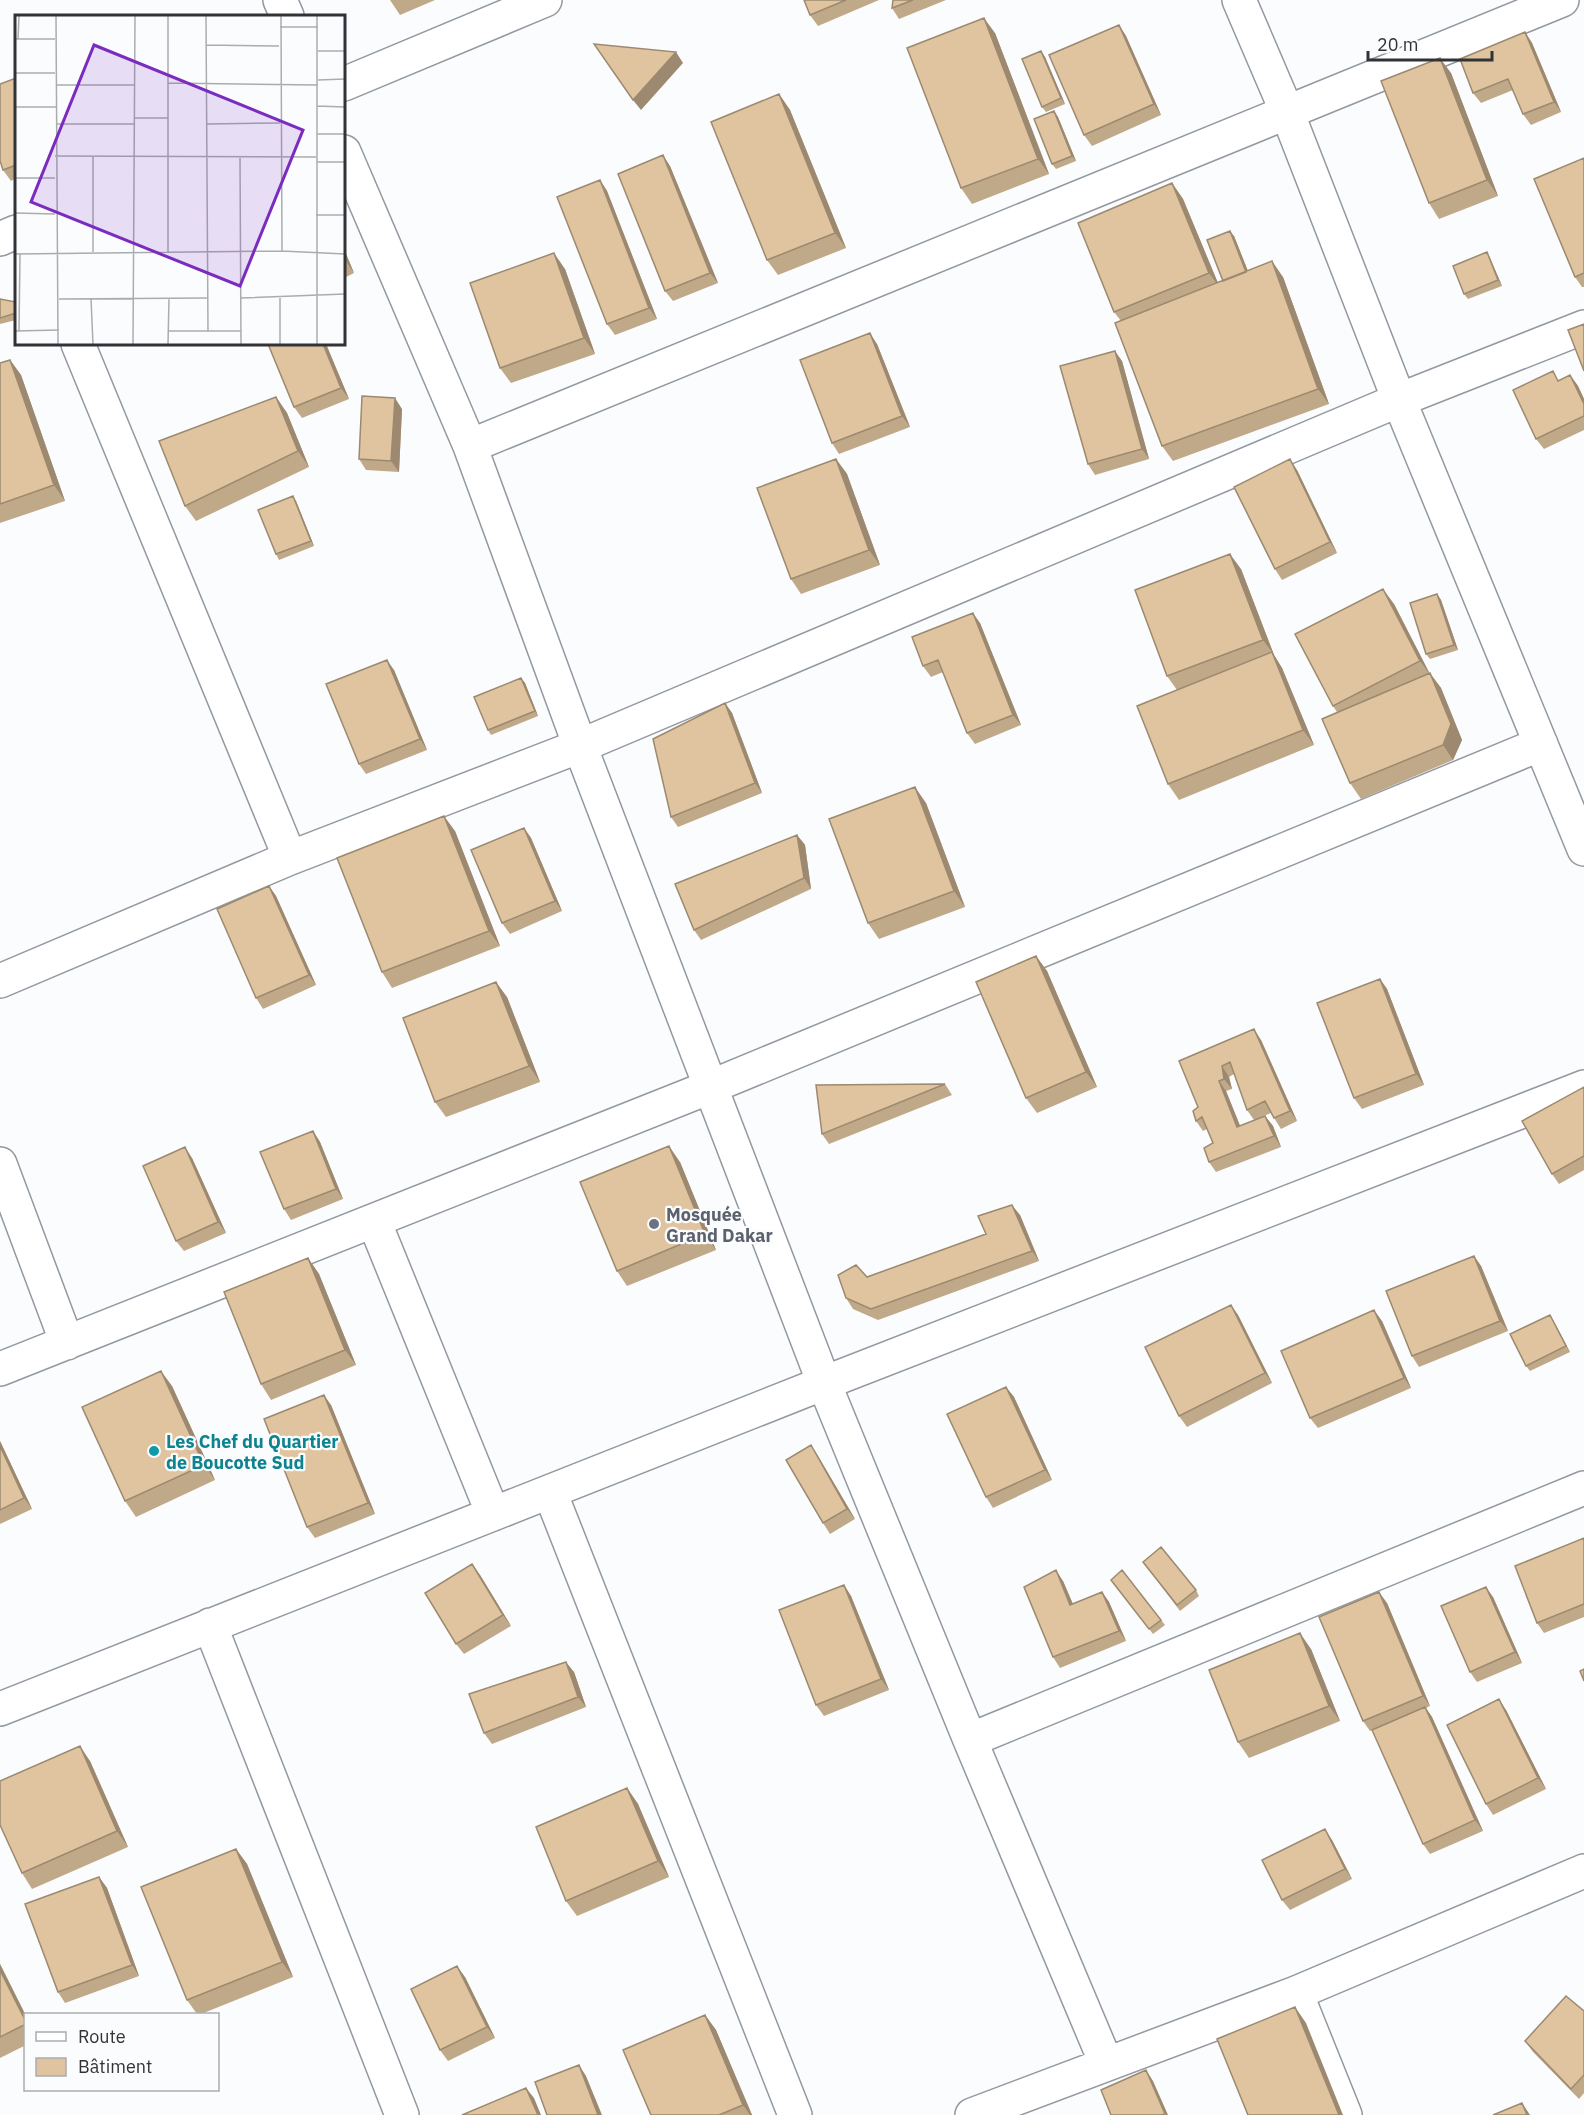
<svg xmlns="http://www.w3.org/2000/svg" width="1584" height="2115" viewBox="0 0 1584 2115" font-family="'IBM Plex Sans',sans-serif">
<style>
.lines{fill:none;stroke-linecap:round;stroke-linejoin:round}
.minor-casing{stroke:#9398a1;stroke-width:36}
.minor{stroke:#fff;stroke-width:33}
.wall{fill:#c0a989}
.shaded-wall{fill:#9c896f}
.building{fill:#dfc49f;stroke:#9c896f;stroke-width:1.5}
.worship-dot{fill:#6b7280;stroke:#fbfcfe;stroke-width:2}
.culture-dot{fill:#0f9aa8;stroke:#fbfcfe;stroke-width:2}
.labels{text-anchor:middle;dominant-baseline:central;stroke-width:4.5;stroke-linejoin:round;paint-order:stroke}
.worship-label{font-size:18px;font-weight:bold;fill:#5b616d;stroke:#fbfcfe;text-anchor:start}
.culture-label{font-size:18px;font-weight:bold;fill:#0d838f;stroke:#fbfcfe;text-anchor:start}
.inset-road{fill:none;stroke:#aaacae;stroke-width:1.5}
.view{fill:#7b2cbf;fill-opacity:0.15;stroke:#7b2cbf;stroke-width:3}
.inset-edge{fill:none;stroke:#313336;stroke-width:3}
</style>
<rect width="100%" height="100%" fill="#fbfcfe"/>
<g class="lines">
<defs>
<path id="minor" d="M280,0L287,16
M1239,0L1287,112L1399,400L1584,849
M344,84L545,0
M344,152L470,446L580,746L824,1383L970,1740L1106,2063
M0,239L16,232
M78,344L290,858
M470,446L1562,0
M0,981L290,858L580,746L1399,400L1584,327
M0,1164L67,1343
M374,1221L493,1514
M0,1369L710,1087L1541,744
M550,1492L795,2115
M210,1625L402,2115
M0,1709L824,1383L1584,1087
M970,1740L1584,1488
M1296,1993L1345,2115
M972,2115L1296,1993L1584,1871"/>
</defs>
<use href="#minor" class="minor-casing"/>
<use href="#minor" class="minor"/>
</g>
<path class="wall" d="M390,0H435L400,15Z
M804,0H879L818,26L810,15Z
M893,0H946L899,19L892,8Z
M1119,25L1126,36L1161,115L1092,146L1084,135Z
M1525,32L1532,43L1561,112L1531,125L1523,114L1513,90L1481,103L1473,93Z
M995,33L1049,174L972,204L961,188Z
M1041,51L1045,57L1065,104L1046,112L1042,107Z
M1451,73L1498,196L1439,219L1429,203Z
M16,78V178L11,181L3,170Z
M779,94L790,110L846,248L778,275L767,260Z
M1054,111L1058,117L1076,161L1056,169L1052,164Z
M1584,158V287H1582L1575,277Z
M670,166L718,283L673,301L665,291Z
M600,180L607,191L657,319L615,335L607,324Z
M1172,183L1183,199L1218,283L1223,281L1234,236L1248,271L1283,277L1329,404L1173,461L1162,446L1121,321L1114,312Z
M344,249L354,273L344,278Z
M1490,258L1502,286L1468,299L1464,294Z
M565,269L595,354L511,383L500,368Z
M0,299L16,302V320L0,324Z
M268,344H326L349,399L302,418L294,407Z
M877,344L910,427L839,454L832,443Z
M10,360L21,375L65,501L0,523V363Z
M1122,361L1149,459L1095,475L1088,464Z
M1570,375L1578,386L1584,399V430L1544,449L1536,439Z
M276,397L287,413L309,467L196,521L185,506Z
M402,409L399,472L366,470L359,459Z
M836,459L847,474L880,565L801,594L791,579Z
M1297,470L1337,553L1282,580L1275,569Z
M296,501L314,546L279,560L276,554Z
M1241,569L1274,655L1282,668L1314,745L1179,800L1168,784L1177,690L1167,676Z
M1437,594L1441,600L1458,650L1430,659L1426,654Z
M1394,604L1429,673L1441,688L1462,740L1453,760L1361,799L1350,783L1337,712L1333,706Z
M980,623L1021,725L975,744L967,733L943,672L931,677L923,666Z
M394,670L427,750L366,774L359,764Z
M521,678L525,683L538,716L491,735L488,730Z
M725,703L732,713L762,793L678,827L671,817Z
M926,803L965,907L879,939L868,923Z
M524,828L531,838L562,911L510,934L502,923Z
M455,831L500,946L392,988L382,972Z
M797,835L805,845L811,889L701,940L694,930Z
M269,886L276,896L316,985L263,1009L256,998Z
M1036,956L1047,971L1097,1087L1037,1113L1026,1098Z
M1380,979L1387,989L1424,1085L1362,1109L1354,1098Z
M507,997L540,1082L446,1117L435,1102Z
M1261,1040L1297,1121L1281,1129L1271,1113L1254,1120L1247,1110L1234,1074L1229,1077L1232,1089L1226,1091L1240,1126L1265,1116L1273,1126L1281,1147L1216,1172L1209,1162L1213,1143L1207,1129L1203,1131L1196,1121L1198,1107L1179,1061Z
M945,1084L952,1095L829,1144L822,1134Z
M1584,1087V1170L1559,1184L1552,1174Z
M313,1131L320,1142L343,1199L291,1220L284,1209Z
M192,1158L226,1233L184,1251L176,1241Z
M680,1162L716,1250L627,1286L617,1271Z
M1020,1215L1039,1261L878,1320L853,1309L846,1298L867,1277L986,1234Z
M1474,1256L1481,1266L1508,1331L1419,1367L1412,1356Z
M308,1258L319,1274L356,1365L271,1400L261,1384Z
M1231,1305L1238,1315L1272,1383L1187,1427L1179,1416Z
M1553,1320L1570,1352L1530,1371L1526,1366Z
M1382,1321L1411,1388L1318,1428L1310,1418Z
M172,1386L215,1480L136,1517L125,1501Z
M1006,1387L1014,1397L1052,1480L993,1508L986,1497Z
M331,1405L375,1514L315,1538L307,1527Z
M0,1441L32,1509L0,1524Z
M811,1445L818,1456L855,1519L830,1534L823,1523Z
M1584,1538V1617L1544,1633L1537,1623Z
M1143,1562L1196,1590L1199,1596L1180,1611Z
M1122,1570L1165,1625L1153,1634L1115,1585Z
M480,1575L511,1626L464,1654L456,1644Z
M1063,1581L1073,1604L1102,1592L1109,1602L1126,1641L1060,1668L1053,1657Z
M844,1585L851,1596L889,1690L824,1716L816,1705Z
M1493,1597L1522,1663L1477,1682L1470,1672Z
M1387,1603L1430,1706L1426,1708L1432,1717L1483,1831L1430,1854L1423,1844L1373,1730L1370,1731L1363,1721Z
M1311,1649L1340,1721L1249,1758L1238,1742Z
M574,1672L586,1707L492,1744L484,1733Z
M1506,1710L1546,1789L1493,1815L1486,1804Z
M90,1761L128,1847L32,1889L22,1873Z
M627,1788L638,1804L669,1877L577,1916L566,1901Z
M1332,1840L1352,1879L1290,1910L1282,1900Z
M236,1849L247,1864L293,1977L201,2014H197L187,2000Z
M99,1877L107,1888L139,1976L65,2003L58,1992Z
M0,1964L26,2016V2045L0,2058Z
M465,1977L495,2038L448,2061L440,2050Z
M1584,2011V2093L1579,2099L1533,2052L1525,2041Z
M705,2015L716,2030L752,2115H651Z"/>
<path class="shaded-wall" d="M984,18L995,33L1049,174L1038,159Z
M1119,25L1126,36L1161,115L1154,104Z
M1525,32L1532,43L1561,112L1554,102Z
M1041,51L1045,57L1065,104L1061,98Z
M676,52L683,63L641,110L633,100Z
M1440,58L1451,73L1498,196L1487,180Z
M779,94L790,110L846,248L835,233Z
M1054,111L1058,117L1076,161L1072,156Z
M663,155L670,166L718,283L710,273Z
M600,180L607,191L657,319L649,308Z
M1172,183L1183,199L1220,288L1209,273Z
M1230,231L1234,236L1251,279L1247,274Z
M344,249L354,273L344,258Z
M1487,252L1490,258L1502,286L1498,280Z
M554,253L565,269L595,354L584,338Z
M1272,261L1283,277L1329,404L1318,389Z
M870,333L877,344L910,427L902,416Z
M323,344H326L349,399L341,388Z
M1115,351L1122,361L1149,459L1142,449Z
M10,360L21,375L65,501L54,485Z
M1570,375L1578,386L1584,399V404Z
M276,397L287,413L309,467L298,451Z
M395,398L402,409L399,472L391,461Z
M836,459L847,474L880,565L869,550Z
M1290,459L1297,470L1337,553L1330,542Z
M293,496L296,501L314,546L311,541Z
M1230,554L1241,569L1274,655L1282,668L1314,745L1303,730L1272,652L1263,640Z
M1383,589L1394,604L1431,676L1420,661Z
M1437,594L1441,600L1458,650L1454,645Z
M973,613L980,623L1021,725L1013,715Z
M387,660L394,670L427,750L420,739Z
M1430,673L1441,688L1462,740L1453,760L1443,745Z
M521,678L525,683L538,716L535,711Z
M725,703L732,713L762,793L755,783Z
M915,787L926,803L965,907L954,891Z
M444,816L455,831L500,946L489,931Z
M524,828L531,838L562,911L555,901Z
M797,835L805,845L811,889L804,878Z
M269,886L276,896L316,985L309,975Z
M1036,956L1047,971L1097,1087L1086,1072Z
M1380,979L1387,989L1424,1085L1416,1074Z
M496,982L507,997L540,1082L529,1066Z
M1254,1029L1261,1040L1297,1121L1290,1111Z
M1222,1066L1229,1077L1232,1089L1224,1079Z
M1219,1081L1226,1091L1245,1138L1237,1127Z
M1265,1116L1273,1126L1281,1147L1274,1136Z
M313,1131L320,1142L343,1199L336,1189Z
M669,1146L680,1162L716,1250L705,1234Z
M185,1147L192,1158L226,1233L218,1222Z
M1012,1205L1020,1215L1039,1261L1032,1251Z
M1474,1256L1481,1266L1508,1331L1500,1321Z
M308,1258L319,1274L356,1365L345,1350Z
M1231,1305L1238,1315L1272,1383L1265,1373Z
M1374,1310L1382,1321L1411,1388L1404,1378Z
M1550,1315L1553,1320L1570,1352L1566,1346Z
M161,1371L172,1386L215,1480L204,1465Z
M1006,1387L1014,1397L1052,1480L1045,1470Z
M324,1395L331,1405L375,1514L368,1503Z
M0,1441L32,1509L24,1498L0,1446Z
M811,1445L818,1456L855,1519L847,1509Z
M472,1564L480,1575L511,1626L503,1615Z
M1056,1570L1063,1581L1078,1616L1070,1605Z
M844,1585L851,1596L889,1690L881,1679Z
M1486,1587L1493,1597L1522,1663L1515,1652Z
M1102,1592L1109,1602L1126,1641L1119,1631Z
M1379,1592L1387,1603L1430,1706L1423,1696Z
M1300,1633L1311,1649L1340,1721L1329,1706Z
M566,1662L574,1672L586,1707L578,1697Z
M1499,1699L1506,1710L1546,1789L1538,1778Z
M1425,1707L1432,1717L1483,1831L1475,1820Z
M80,1746L90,1761L128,1847L117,1831Z
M627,1788L638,1804L669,1877L658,1861Z
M1325,1829L1332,1840L1352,1879L1345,1869Z
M236,1849L247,1864L293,1977L282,1962Z
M99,1877L107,1888L139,1976L132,1965Z
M0,1964L26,2016V2022L0,1970Z
M457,1966L465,1977L495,2038L487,2027Z
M1295,2007L1306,2023L1343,2115H1339Z
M705,2015L716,2030L752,2115H750L743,2105Z
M579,2065L586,2076L602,2115H598Z
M1146,2070L1153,2081L1168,2115H1166L1165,2114Z
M526,2088L534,2098L541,2115H538Z
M1522,2103L1530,2115H1527Z"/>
<path class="building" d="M804,0H846L810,15Z
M893,0H913L892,8Z
M984,18L1038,159L961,188L907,48Z
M1119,25L1154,104L1084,135L1049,55Z
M1525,32L1554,102L1523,114L1508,79L1473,93L1460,59Z
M594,44L676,52L633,100Z
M1041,51L1061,98L1042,107L1022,59Z
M1440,58L1487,180L1429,203L1381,81Z
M16,78V165L3,170L0,161V84Z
M779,94L835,233L767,260L711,122Z
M1054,111L1072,156L1052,164L1034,119Z
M663,155L710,273L665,291L618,174Z
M1584,158V273L1575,277L1534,179Z
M600,180L649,308L607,324L557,197Z
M1172,183L1209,273L1114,312L1078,223Z
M1230,231L1246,272L1223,281L1207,240Z
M1487,252L1498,280L1464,294L1453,266Z
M554,253L584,338L500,368L470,283Z
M1272,261L1318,389L1162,446L1115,323Z
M0,299L16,302V313L0,318Z
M1584,324V371L1568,330Z
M870,333L902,416L832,443L800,360Z
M268,344H323L341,388L294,407Z
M1115,351L1142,449L1088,464L1060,366Z
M10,360L54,485L0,504V363Z
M1553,371L1558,381L1570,375L1584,404V416L1536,439L1513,390Z
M362,396L395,398L391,461L359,459Z
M276,397L298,451L185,506L159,441Z
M836,459L869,550L791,579L757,488Z
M1290,459L1330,542L1275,569L1234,487Z
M293,496L311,541L276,554L258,510Z
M1230,554L1263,640L1167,676L1135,590Z
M1383,589L1420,661L1333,706L1295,634Z
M1437,594L1454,645L1426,654L1410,603Z
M973,613L1013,715L967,733L938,660L923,666L912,637Z
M1272,652L1303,730L1168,784L1137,706Z
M387,660L420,739L359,764L326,684Z
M1430,673L1451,724L1443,745L1350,783L1322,719Z
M521,678L535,711L488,730L474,697Z
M725,703L755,783L671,817L653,739Z
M915,787L954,891L868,923L829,819Z
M444,816L489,931L382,972L337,858Z
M524,828L555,901L502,923L471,850Z
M797,835L804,878L694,930L675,884Z
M269,886L309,975L256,998L217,909Z
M1036,956L1086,1072L1026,1098L976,982Z
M1380,979L1416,1074L1354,1098L1317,1003Z
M496,982L529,1066L435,1102L403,1018Z
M1254,1029L1290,1111L1274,1118L1265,1101L1247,1110L1230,1062L1222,1066L1224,1079L1219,1081L1237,1127L1265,1116L1274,1136L1209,1162L1204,1148L1213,1143L1202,1117L1196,1121L1193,1111L1198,1107L1179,1061Z
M945,1084L822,1134L816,1085Z
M1584,1087V1156L1552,1174L1522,1121Z
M313,1131L336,1189L284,1209L260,1152Z
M669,1146L705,1234L617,1271L580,1182Z
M185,1147L218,1222L176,1241L143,1166Z
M1012,1205L1032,1251L871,1309L846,1298L838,1275L856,1265L867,1277L986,1234L978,1216Z
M1474,1256L1500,1321L1412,1356L1386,1291Z
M308,1258L345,1350L261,1384L224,1292Z
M1231,1305L1265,1373L1179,1416L1145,1347Z
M1374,1310L1404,1378L1310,1418L1281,1351Z
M1550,1315L1566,1346L1526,1366L1510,1334Z
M161,1371L204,1465L125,1501L82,1407Z
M1006,1387L1045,1470L986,1497L947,1414Z
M324,1395L368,1503L307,1527L264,1419Z
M811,1445L847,1509L823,1523L786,1460Z
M0,1446L24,1498L0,1510Z
M1584,1538V1604L1537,1623L1515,1566Z
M1161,1547L1196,1590L1177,1605L1143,1562Z
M472,1564L503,1615L456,1644L425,1593Z
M1056,1570L1070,1605L1102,1592L1119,1631L1053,1657L1024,1587Z
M1122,1570L1161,1620L1149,1629L1111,1580Z
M844,1585L881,1679L816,1705L779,1610Z
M1486,1587L1515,1652L1470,1672L1441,1606Z
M1379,1592L1423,1696L1363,1721L1319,1617Z
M1300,1633L1329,1706L1238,1742L1209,1670Z
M566,1662L578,1697L484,1733L469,1694Z
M1584,1669V1681L1580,1671Z
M1499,1699L1538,1778L1486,1804L1447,1725Z
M1425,1707L1475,1820L1423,1844L1372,1730Z
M80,1746L117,1831L22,1873L0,1825V1781Z
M627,1788L658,1861L566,1901L536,1827Z
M1325,1829L1345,1869L1282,1900L1262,1860Z
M236,1849L282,1962L187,2000L141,1887Z
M99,1877L132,1965L58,1992L25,1904Z
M457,1966L487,2027L440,2050L411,1989Z
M0,1970L26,2022V2024L0,2037Z
M1566,1996L1584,2011V2075L1571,2089L1525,2041Z
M1295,2007L1339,2115H1248L1217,2039Z
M705,2015L743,2105L719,2115H651L623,2050Z
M579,2065L598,2115H547L535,2082Z
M1146,2070L1165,2114L1161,2115H1111L1101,2090Z
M526,2088L538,2115H462Z
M1522,2103L1527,2115H1493Z"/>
<circle class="worship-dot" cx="654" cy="1224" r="6"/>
<circle class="culture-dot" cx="154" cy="1451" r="6"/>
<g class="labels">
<g class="worship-label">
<text x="666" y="1214">Mosquée<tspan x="666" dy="21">Grand Dakar</tspan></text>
</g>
<g class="culture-label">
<text x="166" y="1441">Les Chef du Quartier<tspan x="166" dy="21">de Boucotte Sud</tspan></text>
</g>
</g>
<g transform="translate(15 15)">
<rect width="330" height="330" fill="#fbfcfe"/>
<path class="inset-road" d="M41,1L43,329M191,1L193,316M266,1L267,236M265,12H303M0,24H40M3,24L4,1M191,30L264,31M303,36H330M0,58H40M303,65L330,64M153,68L303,70M41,70H119M302,91L330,92M0,92H41M119,103H153M41,109H119M192,109L265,108M302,119H330M40,141L301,142M78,141V237M225,143L226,329M302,147H330M0,163H40M0,198L40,199M301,200H330M153,237V1M0,239L267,236L330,239M226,283L330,279M265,283V329M44,284L192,283M76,284L78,329M0,316L44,315M4,316L5,239M153,316H226M118,329L120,1M153,329L154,283M302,329V1"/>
<path class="view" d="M79,30L288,115L225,271L16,187Z"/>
<rect width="330" height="330" class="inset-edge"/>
</g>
<rect x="24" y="2013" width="195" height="78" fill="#fbfcfe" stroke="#aaacae" stroke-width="1.5"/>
<rect x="36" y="2032" width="30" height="9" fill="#ffffff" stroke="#aaacae" stroke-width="1.5"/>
<text x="78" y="2043" font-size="18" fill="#313336">Route</text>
<rect x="36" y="2058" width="30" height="18" fill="#dfc49f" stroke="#aaacae" stroke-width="1.5"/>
<text x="78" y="2073" font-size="18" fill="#313336">Bâtiment</text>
<path d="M1368 51v9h124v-9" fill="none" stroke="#313336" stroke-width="3"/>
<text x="1377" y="51" font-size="18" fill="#313336" stroke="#fbfcfe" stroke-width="4.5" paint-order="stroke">20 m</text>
</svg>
